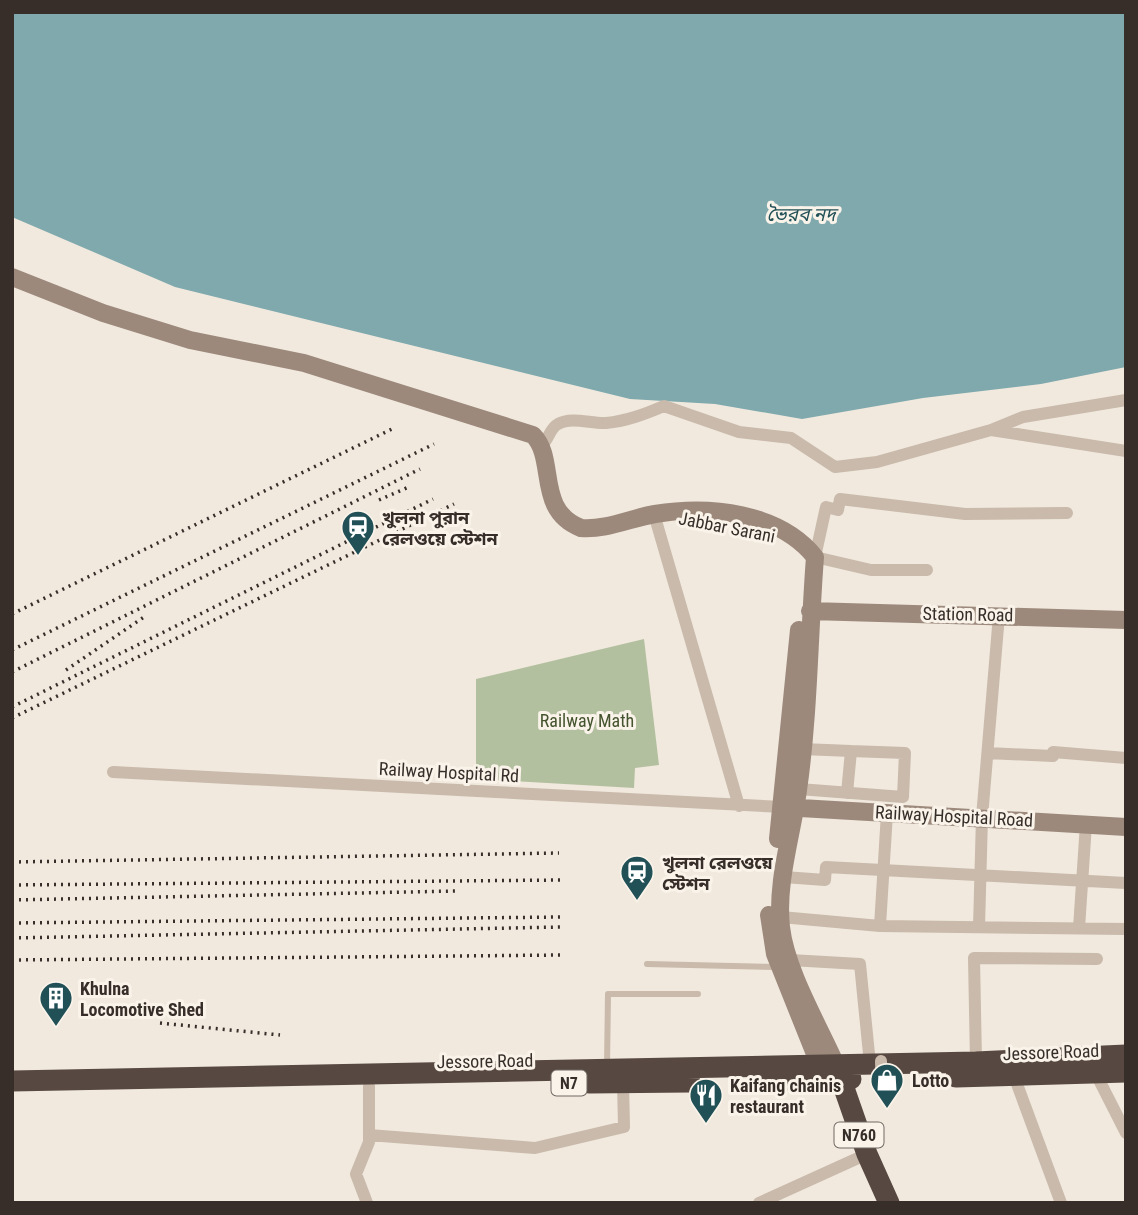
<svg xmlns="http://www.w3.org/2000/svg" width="1138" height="1215" viewBox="0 0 1138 1215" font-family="'Roboto Condensed','Noto Sans Bengali',sans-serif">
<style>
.green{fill:#b3c09f}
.water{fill:#7fa9ad}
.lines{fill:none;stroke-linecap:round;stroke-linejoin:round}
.lane{stroke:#c9baab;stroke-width:6}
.street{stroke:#c9baab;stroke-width:12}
.secondary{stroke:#9c897c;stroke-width:18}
.highway{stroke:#574941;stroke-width:21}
.rail{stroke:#372e2a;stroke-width:3.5;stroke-dasharray:2 5;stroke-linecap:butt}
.street-bridge{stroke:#c9baab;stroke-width:12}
.labels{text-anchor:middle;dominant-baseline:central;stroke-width:6;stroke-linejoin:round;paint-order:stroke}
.shield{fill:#f9f3ea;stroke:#716964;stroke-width:2}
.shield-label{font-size:16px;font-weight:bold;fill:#372e2a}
.poi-label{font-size:18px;font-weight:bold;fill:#372e2a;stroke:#f9f3ea;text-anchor:start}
.street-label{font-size:18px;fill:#372e2a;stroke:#f9f3ea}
.park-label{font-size:18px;fill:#45542f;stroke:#f9f3ea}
.water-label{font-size:19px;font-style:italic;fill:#215056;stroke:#f9f3ea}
</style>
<rect width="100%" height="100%" fill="#f1e9de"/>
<path class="green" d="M644,639L659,765L635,768L634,788L476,779V679Z"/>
<path class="water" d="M12,12H1126V367L1041,384L923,398L802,419L715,404L630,399L175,287L12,217Z"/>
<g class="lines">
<path class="lane" d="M647,964L778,967
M607,1067L608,994H698"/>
<path class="street" d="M991,430L1126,451
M542,445C549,439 550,428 558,424C572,416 591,424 606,423C627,421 645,414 664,406L739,432L791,438L835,467L877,462L991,430L1023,417L1126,400
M654,514L739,806
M927,570H871L815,557L826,507L838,510L840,499L965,514L1067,513
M802,749L851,751L847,793
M988,753L1053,756V752L1126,758
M113,772L783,807
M799,789L903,797L905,753L851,751
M784,877L825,880L826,867L1126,883
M781,917L880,926L1126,929
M880,926L887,813
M979,927L982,817L999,615
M1079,928L1086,824
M790,960L860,964L870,1064
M976,1062L974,958L1097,959
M1095,1072L1126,1133
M1014,1076L1061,1203
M369,1135L535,1148L624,1127L623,1083
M367,1203L356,1174L369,1142V1086
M759,1203L867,1154"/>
<path class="secondary" d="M12,277L103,313L190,340L304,363L533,435C557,459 535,510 581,528C606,530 631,518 655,514C709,505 779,512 815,557C809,635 809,713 798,790C792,835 776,882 781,927C786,971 818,1024 836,1065
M810,611L1126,620
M783,807L1126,827
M778,839L799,630
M769,915L775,954L819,1064"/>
<path class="highway" d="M837,1068L867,1154L889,1203
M956,1077L1126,1072
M764,1080L851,1079
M12,1081L976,1062L1126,1055
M589,1083L690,1082"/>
<path class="rail" d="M379,500L411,486
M12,614L394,428
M12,650L434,444
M66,670L144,617
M12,672L420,469
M12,707L433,499
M12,718L454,504
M12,862L559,853
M12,885L561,880
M12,900L457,891
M12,923L560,917
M12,938L560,927
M12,960L564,955
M160,1023L280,1035"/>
<path class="street-bridge" d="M881,1061L882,1090"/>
</g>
<defs>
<symbol id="station-pin" viewBox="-11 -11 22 30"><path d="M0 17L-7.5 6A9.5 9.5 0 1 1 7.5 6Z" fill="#215056" stroke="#f9f3ea"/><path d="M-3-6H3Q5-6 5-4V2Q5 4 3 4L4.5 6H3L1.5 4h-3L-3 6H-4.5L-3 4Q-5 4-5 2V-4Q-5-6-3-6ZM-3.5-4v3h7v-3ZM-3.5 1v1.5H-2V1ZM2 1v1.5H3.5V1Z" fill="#fff"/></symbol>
<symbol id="building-pin" viewBox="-11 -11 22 30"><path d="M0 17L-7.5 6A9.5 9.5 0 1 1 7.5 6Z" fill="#215056" stroke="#f9f3ea"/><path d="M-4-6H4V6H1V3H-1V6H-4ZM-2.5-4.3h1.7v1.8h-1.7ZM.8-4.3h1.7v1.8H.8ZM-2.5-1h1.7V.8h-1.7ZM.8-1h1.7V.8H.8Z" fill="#fff"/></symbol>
<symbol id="shop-pin" viewBox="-11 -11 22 30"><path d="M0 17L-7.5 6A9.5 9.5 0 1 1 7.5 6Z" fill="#215056" stroke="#f9f3ea"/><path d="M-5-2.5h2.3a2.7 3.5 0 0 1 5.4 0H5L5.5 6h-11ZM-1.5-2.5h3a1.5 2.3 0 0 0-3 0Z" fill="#fff"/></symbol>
<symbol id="restaurant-pin" viewBox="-11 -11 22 30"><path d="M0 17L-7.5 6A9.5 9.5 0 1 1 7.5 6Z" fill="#215056" stroke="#f9f3ea"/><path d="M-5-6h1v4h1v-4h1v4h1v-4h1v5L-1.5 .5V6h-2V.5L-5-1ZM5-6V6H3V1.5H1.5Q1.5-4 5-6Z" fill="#fff"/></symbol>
</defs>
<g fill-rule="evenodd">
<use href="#station-pin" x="339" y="508" width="38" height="52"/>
<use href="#station-pin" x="618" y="853" width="38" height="52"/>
<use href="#building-pin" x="37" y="979" width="38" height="52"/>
<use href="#shop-pin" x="868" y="1061" width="38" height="52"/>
<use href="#restaurant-pin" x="687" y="1076" width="38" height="52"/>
</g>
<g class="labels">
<g class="shield">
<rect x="551.5" y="1070.5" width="35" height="25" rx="5"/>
<rect x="834.5" y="1122.5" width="49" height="25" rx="5"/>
</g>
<g class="shield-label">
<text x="569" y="1083">N7</text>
<text x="859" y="1135">N760</text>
</g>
<g class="poi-label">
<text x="382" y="517">খুলনা পুরান<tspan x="382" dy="21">রেলওয়ে স্টেশন</tspan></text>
<text x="662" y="862">খুলনা রেলওয়ে<tspan x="662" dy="21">স্টেশন</tspan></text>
<text x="80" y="988">Khulna<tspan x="80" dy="21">Locomotive Shed</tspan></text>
<text x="912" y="1080">Lotto</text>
<text x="730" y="1085">Kaifang chainis<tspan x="730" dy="21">restaurant</tspan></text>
</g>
<g class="street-label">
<text transform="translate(727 527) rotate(11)">Jabbar Sarani</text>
<text transform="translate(968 614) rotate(1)">Station Road</text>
<text transform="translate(449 772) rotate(3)">Railway Hospital Rd</text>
<text transform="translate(954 816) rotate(3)">Railway Hospital Road</text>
<text transform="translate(1051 1052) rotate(-2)">Jessore Road</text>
<text transform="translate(485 1061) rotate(-1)">Jessore Road</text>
</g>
<g class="park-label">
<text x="587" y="720">Railway Math</text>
</g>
<g class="water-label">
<text x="801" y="214">ভৈরব নদ</text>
</g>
</g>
<rect width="1138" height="1215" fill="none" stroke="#372e2a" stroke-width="28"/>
</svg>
